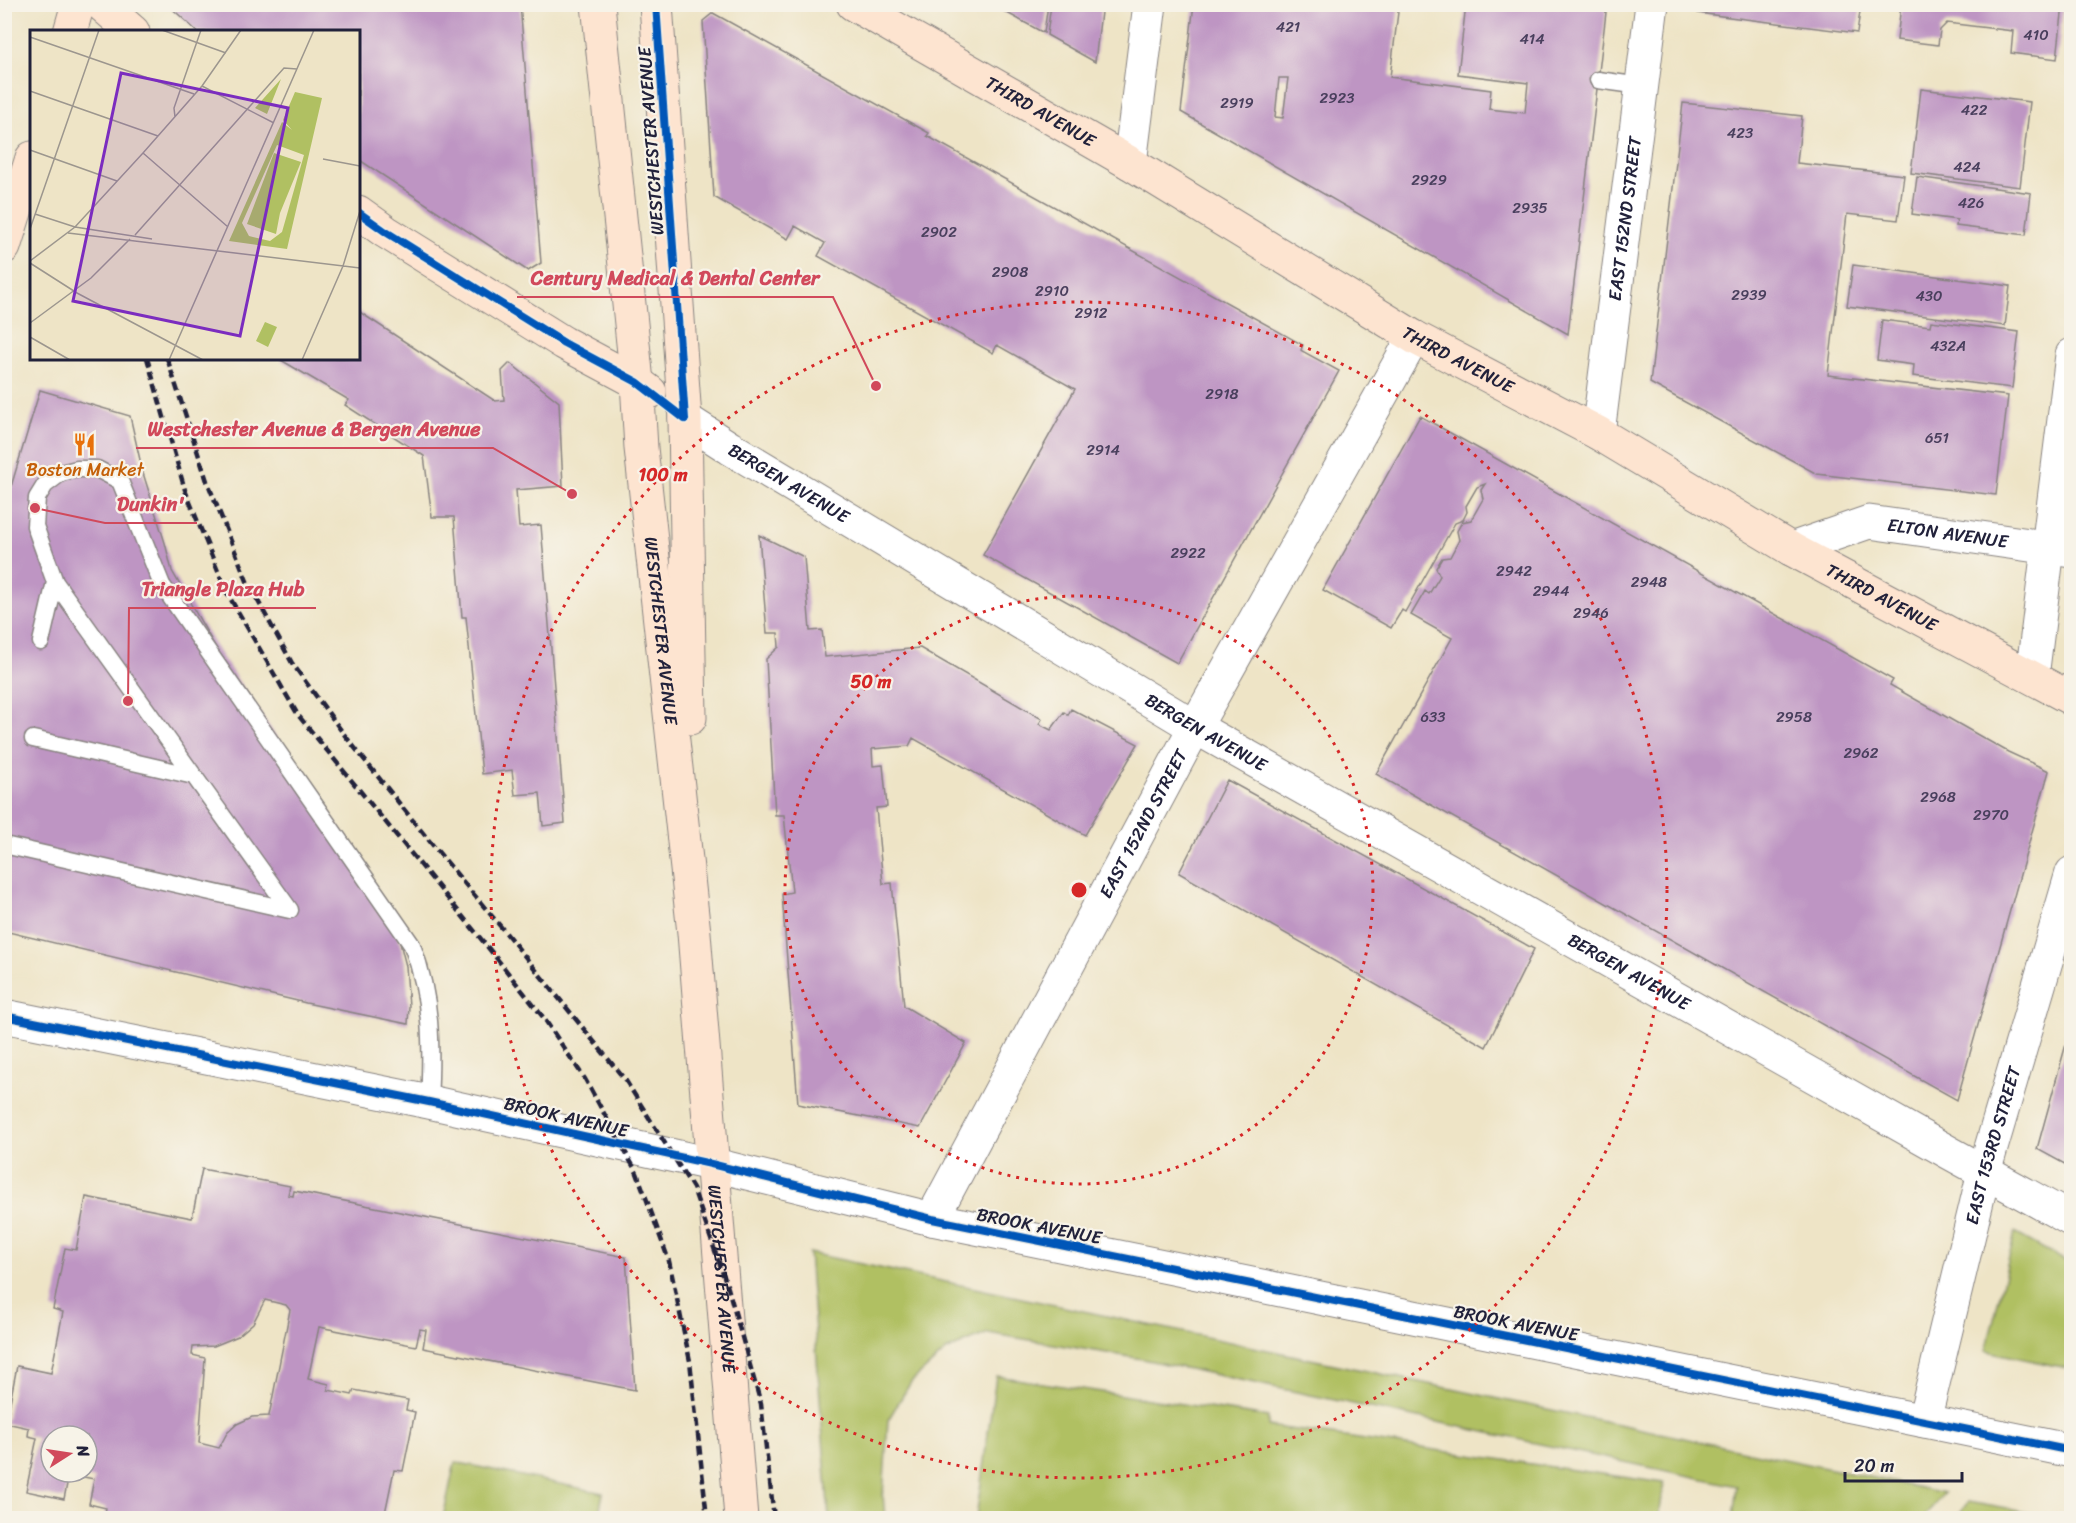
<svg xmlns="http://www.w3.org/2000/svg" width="2076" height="1523" viewBox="0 0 2076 1523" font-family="Sriracha,sans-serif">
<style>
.green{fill:#b0c062;stroke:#69714e;stroke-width:1.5}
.building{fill:#be95c3;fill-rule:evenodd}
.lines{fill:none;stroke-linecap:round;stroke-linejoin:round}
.lane-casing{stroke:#888380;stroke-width:19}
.street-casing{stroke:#888380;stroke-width:35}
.secondary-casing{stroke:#888380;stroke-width:35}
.lane{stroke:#fff;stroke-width:16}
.street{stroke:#fff;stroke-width:33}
.secondary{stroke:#fde4d0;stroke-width:33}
.rail{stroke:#22223b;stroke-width:4.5;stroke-dasharray:9 4.5;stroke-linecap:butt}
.cycleway-casing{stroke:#f7f3e8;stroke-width:11}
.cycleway{stroke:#0057b8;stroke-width:8}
.ring{fill:none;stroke:#d62828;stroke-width:3;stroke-dasharray:3 6}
.labels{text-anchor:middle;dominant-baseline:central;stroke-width:4.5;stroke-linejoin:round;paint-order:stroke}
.number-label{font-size:15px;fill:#493f5d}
.street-label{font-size:18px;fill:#22223b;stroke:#f7f3e8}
.food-label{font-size:18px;fill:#c56008;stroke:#f7f3e8}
.inset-road{fill:none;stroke:#9c968e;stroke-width:1.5}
.view{fill:#7b2cbf;fill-opacity:0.15;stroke:#7b2cbf;stroke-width:3}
.inset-edge{fill:none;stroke:#22223b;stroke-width:3}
.centre{fill:#d62828;stroke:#f7f3e8;stroke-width:3}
.ring-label{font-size:18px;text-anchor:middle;font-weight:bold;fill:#d62828;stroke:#f7f3e8;stroke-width:4.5;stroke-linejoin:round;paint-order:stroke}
.leader{fill:none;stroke:#d1495b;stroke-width:2}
.callout-dot{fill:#d1495b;stroke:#f7f3e8;stroke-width:2}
.callout-label{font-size:20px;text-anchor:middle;font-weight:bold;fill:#d1495b;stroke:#f7f3e8;stroke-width:4.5;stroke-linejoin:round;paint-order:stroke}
</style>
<rect width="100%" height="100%" fill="#f7f3e8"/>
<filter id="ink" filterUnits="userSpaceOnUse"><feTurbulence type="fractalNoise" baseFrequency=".0167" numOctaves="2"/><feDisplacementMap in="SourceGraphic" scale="12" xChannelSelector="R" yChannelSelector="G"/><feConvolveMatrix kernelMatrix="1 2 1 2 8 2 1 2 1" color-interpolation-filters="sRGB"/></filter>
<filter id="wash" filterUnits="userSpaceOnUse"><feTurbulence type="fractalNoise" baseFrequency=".008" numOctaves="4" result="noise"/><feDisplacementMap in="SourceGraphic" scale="24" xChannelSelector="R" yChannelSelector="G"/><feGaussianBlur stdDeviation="1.35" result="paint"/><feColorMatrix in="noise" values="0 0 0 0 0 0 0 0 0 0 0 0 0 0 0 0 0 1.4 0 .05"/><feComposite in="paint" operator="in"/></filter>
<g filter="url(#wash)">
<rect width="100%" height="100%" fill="#eee4c6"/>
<path class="green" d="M2015,1233L2071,1264V1369L1986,1351Z
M809,1253L1944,1493L1923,1518H1733L1737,1486L1142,1359L988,1333L946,1351L911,1382L888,1420L883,1495L885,1518H829Z
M996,1376L1268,1417V1426L1664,1483L1659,1518H976Z
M455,1462L603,1493L598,1518H443Z
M1968,1502L2058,1518H1956Z"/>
<g id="blocks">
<path class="building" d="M167,4H520L541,263L528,271L358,159V32H198Z
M992,4H1048L1044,33L996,7Z
M1051,4H1102L1095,62L1047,35Z
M1194,4H1399L1390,77L1491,90L1489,109L1525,113L1528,83L1458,74L1466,4H1607L1568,334L1181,112ZM1279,78H1288L1283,118L1275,117Z
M1699,4H1861L1857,33L1698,13Z
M1901,5H2063L2057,59L2011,53L2013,31L1947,23L1940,30L1938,45L1897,40Z
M713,13L929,133L927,136L1303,345L1301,350L1302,351L1339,371L1177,663L983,555L1075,389L997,345L993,353L818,256L825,243L795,226L788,239L714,197L703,21Z
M1921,89L2030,102L2020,187L1911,173Z
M1683,103L1802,116L1797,163L1904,175L1898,220L1847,214L1828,375L2008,396L1996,495L1817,474L1650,383Z
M1917,177L2031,193L2026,235L1956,226L1957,220L1912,214Z
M1853,265L2010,286L2005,326L1847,306Z
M358,311L495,401L504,400L502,371L510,363L559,402L563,486L516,490L519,527L541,525L565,823L543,826L540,793L515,795L512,770L482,774L466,617H462L454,517H432L424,456L345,405L349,400L281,360L283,358H358Z
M1882,320L1930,326L1931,321L2019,332L2012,388L1913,376L1914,365L1877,360Z
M40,390L130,416L143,473L165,543L172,571L216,648L288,754L323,802L358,858L398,935L406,966L409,1006L408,1024L306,1003L4,931V510Z
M1420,416L1893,680L1890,685L2008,752L2049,771L1957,1100L1376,774L1452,638L1411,615L1425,591L1429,594L1440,576L1436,568L1442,558L1450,557L1459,540L1457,531L1462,522L1471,520L1483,499L1481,490L1485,484L1477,487L1466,506L1467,512L1463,520L1455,523L1405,612L1402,610L1391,628L1323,590Z
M759,535L804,557L810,631L822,630L825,657L920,648L1042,719L1039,724L1051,730L1064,712L1068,715L1071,709L1138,744L1085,835L913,738L909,746L872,749L873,766L883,765L887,807L876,808L883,884L892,883L904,1006L966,1043L920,1128L798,1104L782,894L792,892L784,815H775L766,659L779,647L778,633H767Z
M1227,780L1534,949L1486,1047L1179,873Z
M2071,1026H2072V1168L2037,1149Z
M202,1169L290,1186L288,1195L293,1196L294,1191L626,1257L635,1390L423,1348L426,1330L420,1329L416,1346L319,1327L308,1379L329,1384L328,1390L352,1395L354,1390L408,1400L406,1410L415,1412L403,1471L394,1470L384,1518H104L106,1508L89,1504L94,1479L69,1474L64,1499L26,1491L37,1438L28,1436L29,1428L6,1423L17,1366L51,1373L63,1312L53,1309L65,1248L76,1250L86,1197L192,1218ZM265,1300L286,1305L290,1310L269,1416L252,1417L237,1424L227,1433L219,1448L199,1443L205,1358L192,1355L193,1347L214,1346L238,1336L253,1323ZM51,1436H87V1472H51Z"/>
</g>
</g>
<g filter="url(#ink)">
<use href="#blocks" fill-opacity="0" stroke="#888380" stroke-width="1.5"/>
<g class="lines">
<defs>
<path id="lane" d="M1598,80L1641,86
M41,642L55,582
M33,739L194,776
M4,845L290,910L55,582L35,526L37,498L45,485L61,473L77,469H97L120,481L162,585L412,945C432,998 432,1046 429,1102"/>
<g id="street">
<path d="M1130,163L1150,4"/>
<path id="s1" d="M685,419L730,448L1195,727L1950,1153L2072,1220"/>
<path id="s2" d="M1598,433L1652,4"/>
<path id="s3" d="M1791,549L1869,522L2072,551"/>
<path d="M2032,677L2072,355"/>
<path d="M4,1016L429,1102L711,1164L932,1219L2072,1451"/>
<path id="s4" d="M932,1219L1195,727L1414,337"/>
<path id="s5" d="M1924,1421L1984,1172L2072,873"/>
</g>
<g id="secondary">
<path d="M101,4L133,32"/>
<path id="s6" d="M598,4L637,382L641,448L694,933L741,1518"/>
<path d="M656,4L685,419L690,718"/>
<path id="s7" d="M853,4L1130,163L1414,337L1598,433L1791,549L2072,699"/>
<path d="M70,32L78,4"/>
<path d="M358,212L386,232L564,343L637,382L650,392"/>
<path d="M4,247L32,158"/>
</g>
</defs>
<use href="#lane" class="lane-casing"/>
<use href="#street" class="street-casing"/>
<use href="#secondary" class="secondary-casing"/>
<use href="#lane" class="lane"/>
<use href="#street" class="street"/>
<use href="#secondary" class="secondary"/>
<path class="rail" d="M147,358L185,490L226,591L298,715L486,945L543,1017L585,1079L637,1173L669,1261L690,1361L707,1518
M167,358L207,481L247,581L292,663L343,733L435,848L501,927L626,1081L693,1188L728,1288L761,1404L774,1518"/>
<defs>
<path id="cycleway" d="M656,4L685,419
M358,212L386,232L564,343L637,382L685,419
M4,1016L429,1102L711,1164L932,1219L2072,1451"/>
</defs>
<use href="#cycleway" class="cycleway-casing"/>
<use href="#cycleway" class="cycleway"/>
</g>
</g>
<g class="ring">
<circle cx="1079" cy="890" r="294"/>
<circle cx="1079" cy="890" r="588"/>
</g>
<defs>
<symbol id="restaurant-bare" viewBox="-9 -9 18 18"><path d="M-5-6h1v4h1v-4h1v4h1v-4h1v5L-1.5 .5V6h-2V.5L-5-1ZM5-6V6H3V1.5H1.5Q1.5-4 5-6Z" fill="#e8710a" stroke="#f7f3e8" stroke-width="2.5" paint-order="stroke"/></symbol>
</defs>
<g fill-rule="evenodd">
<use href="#restaurant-bare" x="68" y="428" width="33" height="33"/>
</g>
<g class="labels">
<g class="number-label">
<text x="1288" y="27">421</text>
<text x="2036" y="35">410</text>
<text x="1532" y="39">414</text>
<text x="1337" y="98">2923</text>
<text x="1237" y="103">2919</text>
<text x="1974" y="110">422</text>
<text x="1740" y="133">423</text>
<text x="1967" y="167">424</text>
<text x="1429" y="180">2929</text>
<text x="1971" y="203">426</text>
<text x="1530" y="208">2935</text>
<text x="939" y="232">2902</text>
<text x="1010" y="272">2908</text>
<text x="1052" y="291">2910</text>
<text x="1749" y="295">2939</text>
<text x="1929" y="296">430</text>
<text x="1091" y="313">2912</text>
<text x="1948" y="346">432A</text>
<text x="1222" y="394">2918</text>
<text x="1937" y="438">651</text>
<text x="1103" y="450">2914</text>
<text x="1188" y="553">2922</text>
<text x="1514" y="571">2942</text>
<text x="1649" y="582">2948</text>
<text x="1551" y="591">2944</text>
<text x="1591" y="613">2946</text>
<text x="1433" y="717">633</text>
<text x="1794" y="717">2958</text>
<text x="1861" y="753">2962</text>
<text x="1938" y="797">2968</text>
<text x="1991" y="815">2970</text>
</g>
<g class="street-label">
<text stroke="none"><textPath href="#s7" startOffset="216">THIRD AVENUE</textPath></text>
<text transform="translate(651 141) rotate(-94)">WESTCHESTER AVENUE</text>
<text stroke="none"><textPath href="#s2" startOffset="216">EAST 152ND STREET</textPath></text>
<text stroke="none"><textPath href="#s7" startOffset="702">THIRD AVENUE</textPath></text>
<text stroke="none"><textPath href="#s1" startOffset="122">BERGEN AVENUE</textPath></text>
<text stroke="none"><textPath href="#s3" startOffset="162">ELTON AVENUE</textPath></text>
<text stroke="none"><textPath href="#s7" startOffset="1188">THIRD AVENUE</textPath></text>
<text stroke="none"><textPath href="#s6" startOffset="630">WESTCHESTER AVENUE</textPath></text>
<text stroke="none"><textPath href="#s1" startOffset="608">BERGEN AVENUE</textPath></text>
<text stroke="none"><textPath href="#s4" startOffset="448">EAST 152ND STREET</textPath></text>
<text stroke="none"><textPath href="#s1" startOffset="1094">BERGEN AVENUE</textPath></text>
<text transform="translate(566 1117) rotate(13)">BROOK AVENUE</text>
<text stroke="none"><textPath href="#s5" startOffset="284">EAST 153RD STREET</textPath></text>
<text transform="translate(1039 1226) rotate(11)">BROOK AVENUE</text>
<text stroke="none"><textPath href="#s6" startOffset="1281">WESTCHESTER AVENUE</textPath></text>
<text transform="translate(1516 1323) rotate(11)">BROOK AVENUE</text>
</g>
<g class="food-label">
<text x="85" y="470">Boston Market</text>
</g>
</g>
<g transform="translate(30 30)">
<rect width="330" height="330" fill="#eee4c6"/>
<path d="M251,49L237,84L225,78ZM265,62L292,68L257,219L199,211L252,92L262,100L253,90ZM247,115L274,125L252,202L240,211L219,206L212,193ZM244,123L271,132L250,183L246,204L217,194ZM235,292L247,297L238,317L226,311Z" fill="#b0c062" fill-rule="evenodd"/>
<path class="inset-road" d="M132,0L196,23M0,7L164,64M172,56L244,93M0,61L128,106M145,87L144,78L171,0M0,120L87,151M113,123L198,197M293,129L330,136M5,184L45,197L122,209M0,199L69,0M38,203L330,238M105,205L254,38L267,39M0,231L45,197L113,123L172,56L211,0M0,233L47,263L173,330M0,293L61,248L100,209M0,307L40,330M139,330L284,0M272,330L313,236L330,181"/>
<path class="view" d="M91,43L258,78L210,306L43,271Z"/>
<rect width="330" height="330" class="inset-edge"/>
</g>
<circle cx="1079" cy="890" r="9" class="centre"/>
<g class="ring-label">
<text x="663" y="481">100 m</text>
<text x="871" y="688">50 m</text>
</g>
<path class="leader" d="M876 386L833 297H517M572 494L493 448H136M35 508L105 523H197M128 701L129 608H316"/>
<g class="callout-dot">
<circle cx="876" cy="386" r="6"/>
<circle cx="572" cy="494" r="6"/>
<circle cx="35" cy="508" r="6"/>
<circle cx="128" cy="701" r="6"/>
</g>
<g class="callout-label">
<text x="675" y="285">Century Medical &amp; Dental Center</text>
<text x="314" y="436">Westchester Avenue &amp; Bergen Avenue</text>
<text x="151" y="511">Dunkin'</text>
<text x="223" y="596">Triangle Plaza Hub</text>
</g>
<rect width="2076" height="1523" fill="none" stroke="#f7f3e8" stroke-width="24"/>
<g transform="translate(69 1454) rotate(78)"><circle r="28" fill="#f7f3e8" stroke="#a29fa3" stroke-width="1.5"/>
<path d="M0-4.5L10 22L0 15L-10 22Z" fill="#d1495b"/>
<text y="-9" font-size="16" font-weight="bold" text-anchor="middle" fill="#22223b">N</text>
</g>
<path d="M1845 1472v9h117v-9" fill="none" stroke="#22223b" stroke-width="3"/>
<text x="1854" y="1472" font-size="18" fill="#22223b" stroke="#f7f3e8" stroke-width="4.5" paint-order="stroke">20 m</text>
</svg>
